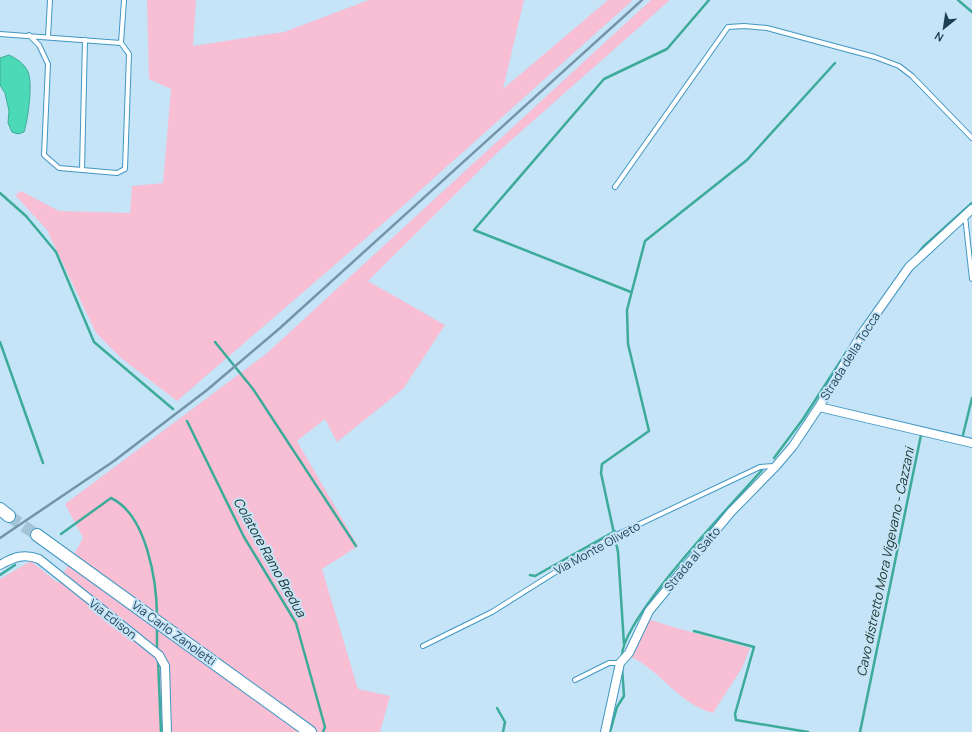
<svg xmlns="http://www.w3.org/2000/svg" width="972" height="732" viewBox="0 0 972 732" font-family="Manrope,sans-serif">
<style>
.green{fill:#f7bed4}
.water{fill:#4bd9b7;stroke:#3dab99}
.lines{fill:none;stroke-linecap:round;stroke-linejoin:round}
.stream{stroke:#3dab99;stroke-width:2.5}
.secondary-tunnel{stroke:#a3c3d6;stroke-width:12;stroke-dasharray:12 6;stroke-linecap:butt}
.service-casing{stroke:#4197c2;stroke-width:6}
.minor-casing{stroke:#4197c2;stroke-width:10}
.secondary-casing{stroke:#4197c2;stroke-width:14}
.service{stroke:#fff;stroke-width:4}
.minor{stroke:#fff;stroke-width:8}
.secondary{stroke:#fff;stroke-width:12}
.rail{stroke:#7495a8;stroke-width:2.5}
.labels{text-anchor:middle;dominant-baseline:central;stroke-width:4;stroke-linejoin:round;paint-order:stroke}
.street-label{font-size:12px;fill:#1c3f52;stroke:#c5e4f7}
.water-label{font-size:13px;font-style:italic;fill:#19312a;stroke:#c5e4f7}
</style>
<rect width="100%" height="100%" fill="#c5e4f7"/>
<path class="green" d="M147,0H196L193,46L284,32L369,0H524L503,89L608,0H633L395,213L177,401L121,358L96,333L47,230L15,195L21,191L59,211L130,213L132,186L163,183L171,89L149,79Z
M651,0H670L499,151L368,281L445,325L403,389L337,442L325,419L297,441L358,546L322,569L358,689L390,696L380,732H0V579L31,561L58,583L83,538L65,504L266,354Z
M648,619L673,627L750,648L742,668L713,713C680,705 661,671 631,657Z"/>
<path class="water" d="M9,55C17,59 24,63 28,72C33,83 28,120 24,132L18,134L12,132L8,123L9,111L5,93L0,85V58Z"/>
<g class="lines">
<path class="stream" d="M958,0L972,12
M0,193L26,216L56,252L94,342L173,409
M916,256L923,247L972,203
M631,292L474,230L604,79L667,49L709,0
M0,342L43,463
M215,342L253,389L356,546
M187,421L244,537L296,623L325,727L323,732
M962,439L972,398
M774,458L803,419L849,348
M61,534L111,498C147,515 157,582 157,618
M0,575L15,565
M530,575L535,576L615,531
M157,627V652
M694,631L754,647L735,714L736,720L808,732
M624,644L618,552L601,473L602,464L649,431L628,344L627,310L645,241L747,160L835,63
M622,658C618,622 735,501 762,470
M158,659L161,732
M497,708L505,722L503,732
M610,732L617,707L624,696L622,667
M860,732L921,435H924"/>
<path class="secondary-tunnel" d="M9,516L37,535"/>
<defs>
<path id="service" d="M0,34L121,43L129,54L125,169L117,173L59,168L44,155L48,64L39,45L29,35
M48,37L50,0
M121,43L124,0
M82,170L85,40
M615,187L728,27L744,26L767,28L875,57L899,66L912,76L972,138
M965,216L972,279
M423,646L492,612L608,539L760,467L774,466
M575,680L609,663H620"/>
<path id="minor" d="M819,407L972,443
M0,565C14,557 24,553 39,559L159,655L165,666L167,732
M605,732L620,663L629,653L649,611L731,512L776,466L793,446L819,407L861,335L909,267L972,209"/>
<path id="secondary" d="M0,509L9,516
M37,535L310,732"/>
</defs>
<use href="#service" class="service-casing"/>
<use href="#minor" class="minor-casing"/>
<use href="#secondary" class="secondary-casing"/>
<use href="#service" class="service"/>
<use href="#minor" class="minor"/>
<use href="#secondary" class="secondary"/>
<path class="rail" d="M0,538L114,461L207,390L280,328L642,0"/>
</g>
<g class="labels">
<g class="street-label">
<text transform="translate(850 356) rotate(-58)">Strada della Tocca</text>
<text transform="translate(597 548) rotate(-29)">Via Monte Oliveto</text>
<text transform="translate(692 559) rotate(-50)">Strada al Salto</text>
<text transform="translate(113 619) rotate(38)">Via Edison</text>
<text transform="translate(174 633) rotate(36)">Via Carlo Zanoletti</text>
</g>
<g class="water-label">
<text transform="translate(270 557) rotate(61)">Colatore Ramo Bredua</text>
<text transform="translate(885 562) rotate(-78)">Cavo distretto Mora Vigevano - Cazzani</text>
</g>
</g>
<g transform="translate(944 28) rotate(210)" stroke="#c5e4f7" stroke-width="3" paint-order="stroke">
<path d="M0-3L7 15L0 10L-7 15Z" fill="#1c3f52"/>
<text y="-6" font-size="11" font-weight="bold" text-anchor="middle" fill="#1c3f52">N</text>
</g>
</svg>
